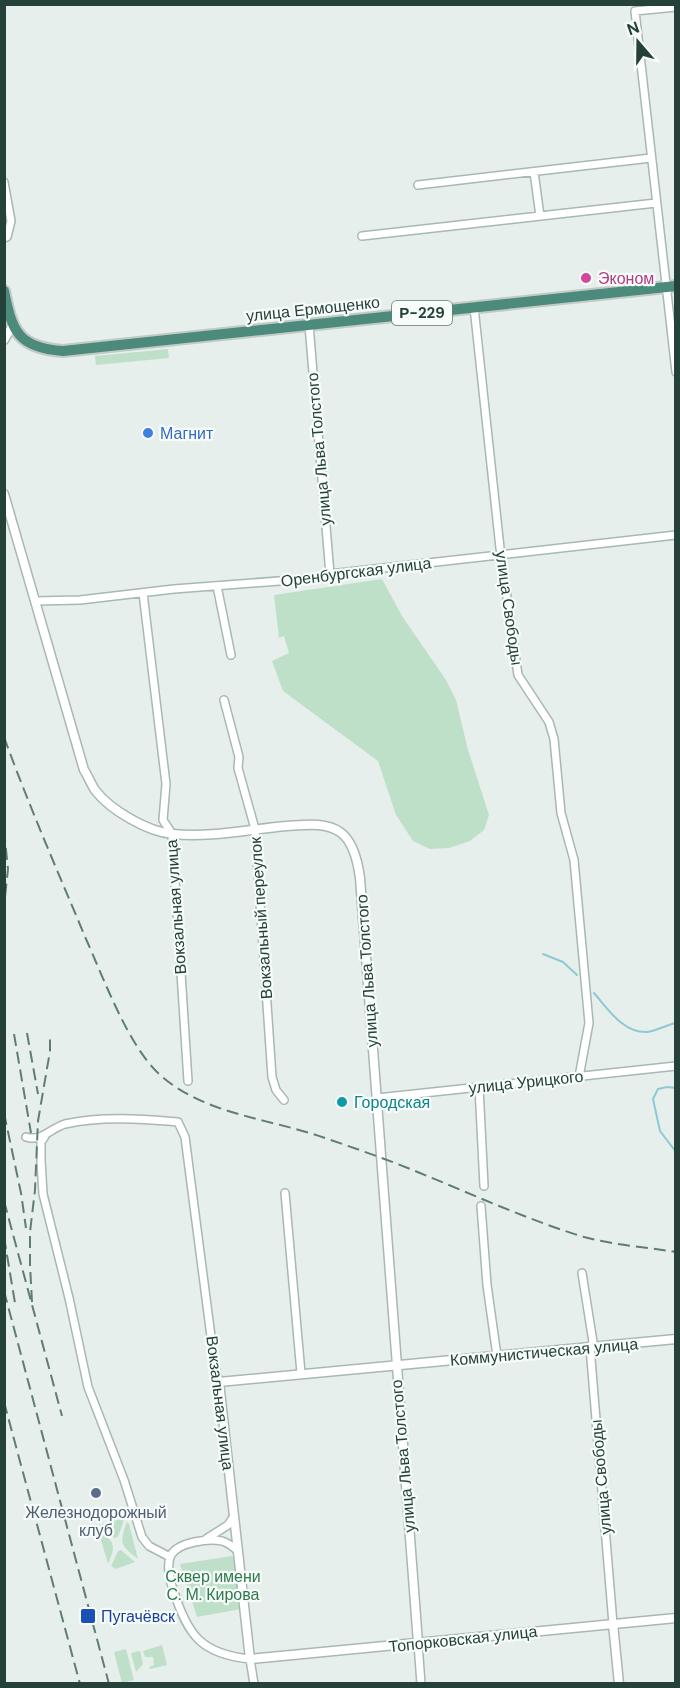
<svg xmlns="http://www.w3.org/2000/svg" width="680" height="1688" viewBox="0 0 680 1688" font-family="'DM Sans',sans-serif">
<style>
.green{fill:#bfe0c8}
.lines{fill:none;stroke-linecap:round;stroke-linejoin:round}
.stream{stroke:#8ec9d4;stroke-width:2}
.minor-casing{stroke:#a8b8b2;stroke-width:10}
.tertiary-casing{stroke:#a8b8b2;stroke-width:11}
.trunk-casing{stroke:#c2cac8;stroke-width:14}
.minor{stroke:#fff;stroke-width:7}
.tertiary{stroke:#fff;stroke-width:8}
.trunk{stroke:#4c8a7c;stroke-width:10}
.rail{stroke:#5f7d75;stroke-width:2;stroke-dasharray:12 6;stroke-linecap:butt}
.hotel-dot{fill:#d1479c;stroke:#f7fbf9;stroke-width:2}
.shop-dot{fill:#3f7fe0;stroke:#f7fbf9;stroke-width:2}
.culture-dot{fill:#0f9aa8;stroke:#f7fbf9;stroke-width:2}
.service-dot{fill:#5c6f8a;stroke:#f7fbf9;stroke-width:2}
.transit-dot{fill:#1a4fb4;stroke:#f7fbf9;stroke-width:2}
.labels{text-anchor:middle;dominant-baseline:central;stroke-width:4.5;stroke-linejoin:round;paint-order:stroke}
.shield{fill:#f7fbf9;stroke:#637a73;stroke-width:1.5}
.shield-label{font-size:15px;font-weight:bold;fill:#24423a}
.hotel-label{font-size:16px;fill:#b23c85;stroke:#f7fbf9;text-anchor:start}
.street-label{font-size:16px;fill:#24423a;stroke:#f7fbf9}
.shop-label{font-size:16px;fill:#366cbe;stroke:#f7fbf9;text-anchor:start}
.culture-label{font-size:16px;fill:#0d838f;stroke:#f7fbf9;text-anchor:start}
.service-label{font-size:16px;fill:#4e5e75;stroke:#f7fbf9}
.park-label{font-size:16px;fill:#2d7a4b;stroke:#f7fbf9}
.transit-label{font-size:16px;fill:#164399;stroke:#f7fbf9;text-anchor:start}
</style>
<rect width="100%" height="100%" fill="#e6efeb"/>
<path class="green" d="M168,349L169,358L96,365L95,356Z
M382,579L402,616L446,680L456,700L468,750L489,815L484,830L470,841L449,848L430,849L413,841L396,815L378,761L283,691L272,661L289,653L284,636L279,638L274,595Z
M121,1519L124,1520L118,1537L114,1538L99,1525Z
M127,1522L129,1524L138,1559C120,1545 119,1543 127,1522Z
M98,1529C114,1542 117,1544 108,1564Z
M121,1550L135,1562L116,1569L111,1566L118,1551Z
M232,1556L235,1561L241,1609L197,1617L180,1564Z
M162,1645L167,1665L150,1669L149,1667L154,1665L153,1657H145L143,1651Z
M126,1649L134,1680L122,1683L114,1652Z
M140,1651L143,1664L136,1672L131,1653Z"/>
<g class="lines">
<path class="stream" d="M543,954L563,962L577,975
M594,993C608,1009 623,1033 647,1032C657,1031 666,1025 676,1023
M676,1088L667,1087L658,1089L653,1099L660,1131L676,1152"/>
<defs>
<path id="minor" d="M676,7L635,11L676,372
M534,172L540,216
M4,182L11,221L7,237L4,238
M418,185L651,158
M362,236L656,203
M474,307L500,548L518,675L549,722L554,739L561,813L574,860L589,1023L579,1077
M309,325L330,574
M217,586L231,655
M143,593L166,784L163,820L172,834L188,1081
M35,601L80,600L174,589L318,578L330,574L676,535
M224,700L239,757L238,768L255,829L272,1077L276,1090L284,1100
M479,1087L484,1186
M377,1098L676,1066
M45,1136L41,1142V1160L43,1194L69,1298L88,1387L124,1480L142,1537L149,1546L170,1557
M26,1137C42,1142 51,1128 65,1124C103,1116 140,1119 178,1122L185,1137L215,1367L219,1382
M285,1193L301,1373
M481,1206L487,1285L497,1356
M582,1273L593,1342L590,1347L613,1624
M206,1539L228,1525L234,1516
M238,1551C233,1547 229,1543 222,1541C210,1538 178,1542 171,1555C166,1565 170,1582 174,1592C188,1636 202,1654 250,1659L254,1684
M418,1643L421,1684"/>
<path id="tertiary" d="M4,340L13,325
M4,494L84,770C88,776 91,784 95,790C110,810 148,832 173,834C210,838 250,829 287,826C305,825 325,822 340,832C353,841 358,863 360,878L418,1643
M676,1339L219,1382L250,1659L676,1618
M613,1624L619,1684"/>
<path id="trunk" d="M4,291C12,331 18,348 63,351L676,286"/>
</defs>
<use href="#minor" class="minor-casing"/>
<use href="#tertiary" class="tertiary-casing"/>
<use href="#trunk" class="trunk-casing"/>
<use href="#minor" class="minor"/>
<use href="#tertiary" class="tertiary"/>
<use href="#trunk" class="trunk"/>
<path class="rail" d="M4,737C29,806 58,872 86,939C104,979 127,1043 158,1073C203,1115 269,1118 325,1138C357,1149 389,1160 420,1173C474,1195 528,1220 584,1237C613,1245 646,1247 676,1252
M4,830L8,869L4,906
M27,1033L38,1094
M14,1034L31,1133
M4,1113L21,1193L26,1228
M4,1201L62,1416
M4,1237L15,1303
M4,1291L109,1684
M32,1302L30,1265V1232L35,1190L38,1121L50,1051V1037
M4,1402L80,1684"/>
</g>
<circle class="hotel-dot" cx="586" cy="278" r="6"/>
<circle class="shop-dot" cx="148" cy="433" r="6"/>
<circle class="culture-dot" cx="342" cy="1102" r="6"/>
<circle class="service-dot" cx="96" cy="1493" r="6"/>
<rect class="transit-dot" x="80" y="1608" width="16" height="16" rx="3"/>
<g class="labels">
<rect class="shield" x="392" y="301" width="60" height="24" rx="4.5"/>
<g class="shield-label">
<text x="422" y="313">Р-229</text>
</g>
<g class="hotel-label">
<text x="598" y="278">Эконом</text>
</g>
<g class="street-label">
<text transform="translate(313 309) rotate(-6)">улица Ермощенко</text>
<text transform="translate(319 449) rotate(-95)">улица Льва Толстого</text>
<text transform="translate(356 572) rotate(-7)">Оренбургская улица</text>
<text transform="translate(509 608) rotate(82)">улица Свободы</text>
<text transform="translate(176 907) rotate(-94)">Вокзальная улица</text>
<text transform="translate(261 918) rotate(-94)">Вокзальный переулок</text>
<text transform="translate(367 971) rotate(-94)">улица Льва Толстого</text>
<text transform="translate(526 1082) rotate(-6)">улица Урицкого</text>
<text transform="translate(544 1352) rotate(-5)">Коммунистическая улица</text>
<text transform="translate(220 1403) rotate(83)">Вокзальная улица</text>
<text transform="translate(403 1456) rotate(-95)">улица Льва Толстого</text>
<text transform="translate(601 1477) rotate(-95)">улица Свободы</text>
<text transform="translate(463 1639) rotate(-6)">Топорковская улица</text>
</g>
<g class="shop-label">
<text x="160" y="433">Магнит</text>
</g>
<g class="culture-label">
<text x="354" y="1102">Городская</text>
</g>
<g class="service-label">
<text x="96" y="1512">Железнодорожный<tspan x="96" dy="18">клуб</tspan></text>
</g>
<g class="park-label">
<text x="213" y="1576">Сквер имени<tspan x="213" dy="18">С. М. Кирова</tspan></text>
</g>
<g class="transit-label">
<text x="101" y="1616">Пугачёвск</text>
</g>
</g>
<rect width="680" height="1688" fill="none" stroke="#24423a" stroke-width="12"/>
<g transform="translate(638 42) rotate(340)" stroke="#f7fbf9" stroke-width="4.5" paint-order="stroke">
<path d="M0-4.5L10 22L0 15L-10 22Z" fill="#24423a"/>
<text y="-9" font-size="16" font-weight="bold" text-anchor="middle" fill="#24423a">N</text>
</g>
</svg>
